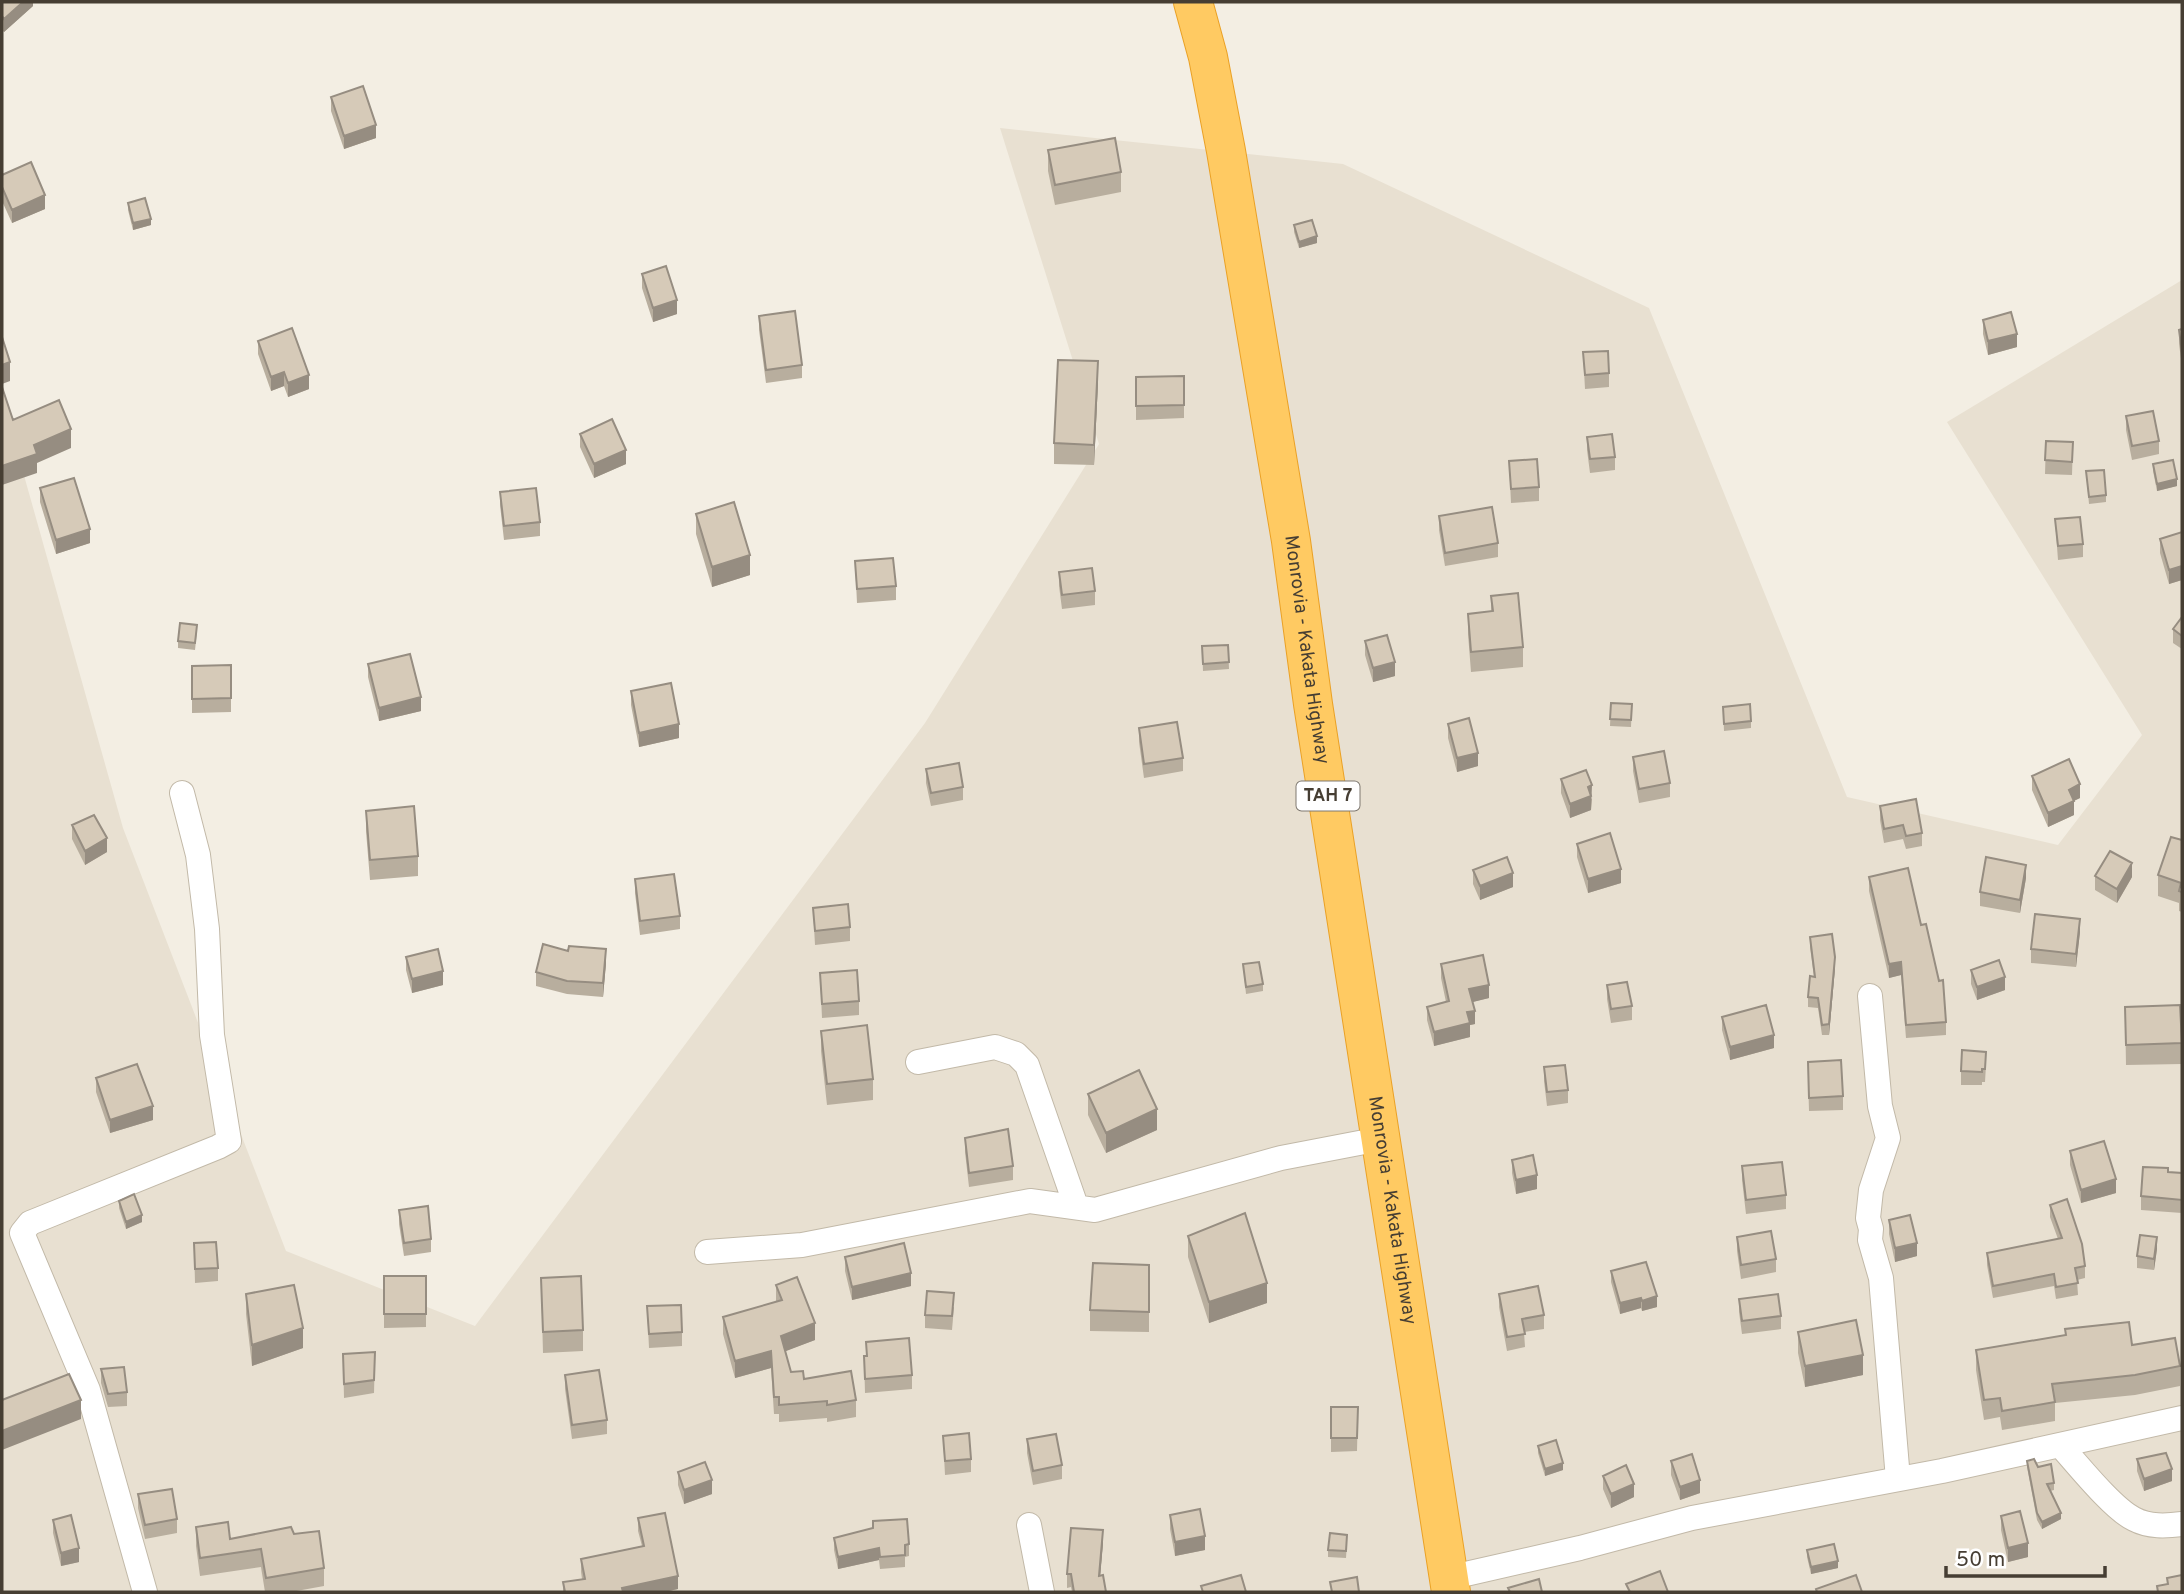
<svg xmlns="http://www.w3.org/2000/svg" width="2184" height="1594" viewBox="0 0 2184 1594" font-family="Overpass,sans-serif">
<style>
.residential{fill:#e8e0d1}
.lines{fill:none;stroke-linecap:round;stroke-linejoin:round}
.street-casing{stroke:#c2b9a8;stroke-width:26}
.highway-casing{stroke:#eaa126;stroke-width:40}
.street{stroke:#fff;stroke-width:24}
.highway{stroke:#ffca62;stroke-width:38}
.wall{fill:#b8ae9e}
.shaded-wall{fill:#968d81}
.building{fill:#d6cab8;stroke:#968d81;stroke-width:2}
.labels{text-anchor:middle;dominant-baseline:central;stroke-width:7;stroke-linejoin:round;paint-order:stroke}
.shield{fill:#fff;stroke:#7e7870;stroke-width:2}
.shield-label{font-size:18px;font-weight:bold;fill:#463e33}
.street-label{font-size:19px;fill:#463e33;stroke:#fff}
</style>
<rect width="100%" height="100%" fill="#f3eee3"/>
<path class="residential" d="M1000,128L1343,164L1649,308L1847,797L2058,845L2142,735L1947,422L2182,280V1592H2V397L123,828L286,1251L475,1326L925,723L1099,444Z"/>
<g class="lines">
<defs>
<path id="street" d="M1870,996L1880,1106L1888,1138L1871,1190L1868,1218L1871,1229L1870,1240L1881,1278L1898,1479
M918,1062L995,1047L1016,1054L1027,1065L1076,1206
M707,1252L802,1245L1030,1201L1095,1210L1281,1158L1380,1139
M2060,1445C2077,1464 2113,1509 2134,1519C2149,1527 2166,1526 2182,1524
M1029,1525L1042,1592
M1448,1578L1580,1548L1692,1518L1942,1471L2182,1418
M145,1592L88,1390L22,1233L30,1223L40,1219L218,1147L229,1141L212,1035L207,929L198,855L182,793"/>
<g id="highway">
<path id="s1" d="M1193,2L1208,57L1226,151L1291,541L1313,704L1451,1592"/>
</g>
</defs>
<use href="#street" class="street-casing"/>
<use href="#highway" class="highway-casing"/>
<use href="#street" class="street"/>
<use href="#highway" class="highway"/>
</g>
<path class="wall" d="M2,2H33V6L4,32L2,30Z
M331,97L376,138L344,149L331,111Z
M1048,150L1121,172V192L1055,205L1048,171Z
M2,175L45,209L12,223L2,201Z
M128,203L151,225L133,230L128,210Z
M1294,225L1317,243L1299,248L1294,232Z
M642,274L677,314L653,322L642,288Z
M759,316L802,365V378L766,383L759,330Z
M1983,320L2017,347L1988,355L1983,334Z
M2182,329V366L2179,344V330Z
M258,341L309,389L288,397L284,386L271,391L258,354Z
M1583,352L1609,373V387L1585,389Z
M1184,376V418L1136,420V377Z
M1098,382L1094,465L1054,464V443Z
M2126,416L2159,441V454L2132,460L2126,430Z
M580,434L626,464L594,478L580,447Z
M1587,437L1615,457V470L1590,473L1587,450Z
M2046,441L2073,442L2072,475L2045,474Z
M1509,461L1539,487V501L1511,503Z
M2153,464L2177,486L2157,491L2153,471Z
M2086,471L2106,495V502L2089,504Z
M40,488L90,543L56,554L40,502Z
M500,492L540,522V536L504,540L500,505Z
M696,514L750,575L712,587L696,534Z
M1439,516L1498,543V557L1445,566L1439,530Z
M2055,519L2083,544V557L2058,560Z
M2182,532V580L2169,584L2160,553V539Z
M855,561L896,586V600L857,603Z
M1059,572L1095,591V605L1062,609L1059,586Z
M1491,596L1523,647V667L1471,672L1468,634V614L1491,611Z
M2182,617V649L2173,643V629Z
M197,631L195,650L178,648V641Z
M1365,641L1395,676L1373,682L1365,655Z
M1228,645L1229,669L1203,671L1202,646Z
M368,664L421,711L379,721L368,677Z
M231,665V712L192,713V666Z
M631,691L679,738L639,747L631,705Z
M1611,703L1632,704L1631,727L1610,726Z
M1723,707L1751,721V728L1724,731Z
M1448,724L1478,766L1457,772L1448,738Z
M1139,728L1183,758V771L1144,778L1139,742Z
M1633,757L1670,783V797L1639,803L1633,771Z
M926,769L963,787V800L931,806L926,783Z
M2032,776L2080,798L2074,801V815L2048,827L2032,790Z
M1561,779L1592,799L1591,810L1570,818L1561,793Z
M1880,806L1922,833V846L1906,849L1903,839L1884,843L1880,820Z
M366,811L418,856V876L370,880L366,831Z
M72,825L107,852L85,865L72,839Z
M2182,840V912L2179,911V903L2158,896V875Z
M1577,844L1621,883L1588,893L1577,857Z
M1473,870L1513,887L1480,900L1473,884Z
M2095,876L2132,877L2117,903L2095,890Z
M1869,877L1921,925L1946,1022V1035L1906,1038L1901,975L1889,978L1869,891Z
M2026,878L2020,913L1980,906V892Z
M635,879L680,916V929L640,935L635,893Z
M813,908L850,927V941L815,945Z
M2080,932L2076,967L2031,963V949Z
M1810,937L1835,968L1829,1035H1822L1818,1008L1808,1007V997L1814,977L1810,947Z
M568,951L606,963L603,997L567,994L536,986V972Z
M406,957L443,985L412,993L406,970Z
M1243,964L1263,984V991L1246,994Z
M1441,964L1489,998L1472,1002L1475,1024L1470,1025V1037L1434,1046L1427,1020V1007L1446,1002L1441,978Z
M1971,970L2005,990L1977,1000L1971,984Z
M820,973L859,1001V1015L822,1018Z
M1607,985L1632,1006V1020L1611,1023L1607,999Z
M2125,1007L2182,1043V1064L2126,1065Z
M1722,1017L1774,1048L1730,1060L1722,1030Z
M821,1031L873,1079V1100L827,1105L821,1051Z
M1986,1065L1985,1082H1982V1085H1961V1071Z
M1544,1067L1568,1090V1103L1547,1106L1544,1081Z
M1808,1076L1843,1096V1110L1809,1111Z
M96,1078L153,1120L110,1133L96,1092Z
M1088,1094L1157,1130L1106,1153L1088,1115Z
M965,1138L1013,1166V1180L969,1187L965,1152Z
M2070,1151L2116,1193L2081,1203L2070,1165Z
M1512,1160L1537,1189L1516,1194L1512,1173Z
M1742,1166L1786,1195V1209L1746,1214L1742,1180Z
M2168,1172L2182,1173V1213L2141,1210V1196Z
M119,1201L142,1222L126,1229L119,1208Z
M2050,1205L2085,1266V1278L2077,1280L2078,1295L2056,1299L2054,1286L1993,1298L1987,1265V1253L2058,1239L2050,1217Z
M399,1210L431,1239V1252L404,1256L399,1224Z
M1889,1220L1917,1256L1895,1262L1889,1234Z
M1188,1236L1267,1303L1209,1323L1188,1257Z
M1737,1237L1776,1259V1272L1741,1279L1737,1251Z
M194,1243L218,1268V1281L195,1283Z
M2157,1249L2154,1270L2137,1268V1256Z
M845,1257L911,1286L852,1300L845,1271Z
M1149,1265V1332L1090,1331V1310Z
M1611,1271L1657,1307L1642,1311L1641,1308L1620,1314L1611,1282Z
M384,1276H426V1327L384,1328Z
M541,1278L583,1330V1351L543,1353Z
M776,1285L815,1340L785,1351L791,1372L804,1379L856,1400V1417L827,1422V1418L779,1422V1414H774L771,1368L735,1378L723,1334V1317L776,1302Z
M246,1294L303,1348L252,1366L246,1314Z
M1499,1294L1544,1315V1329L1524,1332L1525,1347L1507,1351L1499,1307Z
M1739,1299L1781,1316V1329L1742,1334L1739,1312Z
M647,1306L682,1332V1346L649,1348Z
M954,1307L952,1330L925,1328V1315Z
M2065,1329L2132,1345L2180,1366V1386L2135,1395L2055,1403V1421L2002,1430L2000,1417L1984,1420L1976,1370V1350L2065,1335Z
M1798,1332L1863,1375L1805,1387L1798,1353Z
M866,1342L912,1375V1389L865,1393L864,1356H866Z
M375,1352L374,1393L344,1398L343,1354Z
M101,1369L127,1392V1406L108,1407L101,1383Z
M565,1375L607,1420V1434L572,1439L565,1389Z
M1331,1407H1358L1357,1451L1331,1452Z
M943,1436L971,1459V1472L945,1475Z
M1027,1439L1062,1465V1479L1033,1485L1027,1453Z
M1538,1446L1563,1470L1545,1476L1538,1453Z
M2137,1459L2172,1481L2144,1491L2137,1471Z
M1671,1461L1700,1493L1680,1500L1671,1475Z
M2027,1461L2038,1467L2054,1483V1490L2050,1491L2061,1519L2042,1529L2037,1520L2027,1467Z
M678,1472L712,1494L684,1504L678,1485Z
M1603,1476L1634,1497L1611,1508L1603,1489Z
M138,1494L177,1519V1533L145,1539L138,1508Z
M1170,1515L1205,1550L1175,1556L1170,1529Z
M2001,1516L2028,1557L2008,1562L2001,1530Z
M638,1518L678,1589L664,1592H563V1582L582,1579L581,1572V1559L642,1546L638,1531Z
M53,1520L79,1562L61,1566L53,1533Z
M196,1527L230,1539L324,1568V1586L291,1592H265L261,1567L200,1576L196,1546Z
M834,1538L909,1544V1556L905,1557V1567L880,1569L879,1560L838,1569L834,1550Z
M1347,1542L1346,1558L1328,1557V1550Z
M1103,1543L1100,1576L1106,1592H1072L1071,1587L1067,1588V1574Z
M1807,1550L1838,1568L1811,1574L1807,1557Z"/>
<path class="shaded-wall" d="M23,2H33V6L4,32V19Z
M376,125V138L344,149V136Z
M45,195V209L12,223V210Z
M151,219V225L133,230V223Z
M1317,236V243L1299,248V242Z
M677,300V314L653,322V308Z
M2017,334V347L1988,355V341Z
M1098,361V382L1094,465V445Z
M10,362V381L2,384V365Z
M284,372V386L271,391V377Z
M309,375V389L288,397V383Z
M71,429V448L37,463V473L2,485V466L34,445Z
M626,450V464L594,478V464Z
M2177,479V486L2157,491V484Z
M90,529V543L56,554V540Z
M750,555V575L712,587V567Z
M2182,566V580L2169,584V570Z
M1395,662V676L1373,682V668Z
M421,697V711L379,721V708Z
M679,724V738L639,747V733Z
M1478,753V766L1457,772V758Z
M2080,784V798L2069,803V790Z
M1592,785L1591,810L1570,818V804L1588,787Z
M2074,801V815L2048,827V813Z
M107,838V852L85,865V851Z
M2132,863V877L2117,903V889Z
M2026,865V878L2020,913V900Z
M1621,869V883L1588,893V879Z
M1513,873V887L1480,900V886Z
M2080,919V932L2076,967V954Z
M606,949V963L603,997V983Z
M1835,957V968L1829,1035V1024Z
M1901,962V975L1889,978V964Z
M443,971V985L412,993V979Z
M2005,977V990L1977,1000V987Z
M1489,985V998L1469,1003V989Z
M1475,1011V1024L1470,1025V1037L1434,1046V1032L1467,1012Z
M1774,1035V1048L1730,1060V1047Z
M153,1106V1120L110,1133V1120Z
M1157,1109V1130L1106,1153V1133Z
M1537,1175V1189L1516,1194V1180Z
M2116,1179V1193L2081,1203V1190Z
M142,1215V1222L126,1229V1222Z
M2157,1237V1249L2154,1270V1259Z
M1917,1243V1256L1895,1262V1248Z
M911,1273V1286L852,1300V1287Z
M1267,1283V1303L1209,1323V1302Z
M1657,1296V1307L1642,1311V1301Z
M1641,1298V1308L1620,1314V1303Z
M815,1323V1340L781,1353V1336Z
M303,1328V1348L252,1366V1345Z
M771,1351V1368L735,1378V1361Z
M1863,1355V1375L1805,1387V1366Z
M81,1400V1419L2,1450V1431Z
M1563,1463V1470L1545,1476V1469Z
M2172,1469V1481L2144,1491V1479Z
M712,1480V1494L684,1504V1490Z
M1700,1480V1493L1680,1500V1487Z
M1634,1484V1497L1611,1508V1494Z
M2061,1513V1519L2042,1529V1522Z
M1103,1530V1543L1099,1590V1576Z
M1205,1536V1550L1175,1556V1542Z
M2028,1543V1557L2008,1562V1548Z
M79,1548V1562L61,1566V1553Z
M879,1548V1560L838,1569V1557Z
M1838,1561V1568L1811,1574V1567Z
M678,1576V1589L664,1592H622V1588Z"/>
<path class="building" d="M2,2H23L4,19L2,16Z
M363,86L376,125L344,136L331,97Z
M1115,138L1121,172L1055,185L1048,150Z
M31,162L45,195L12,210L2,187V175Z
M145,198L151,219L133,223L128,203Z
M1312,220L1317,236L1299,242L1294,225Z
M666,266L677,300L653,308L642,274Z
M795,311L802,365L766,370L759,316Z
M2011,312L2017,334L1988,341L1983,320Z
M292,328L309,375L288,383L284,372L271,377L258,341Z
M2182,329V352L2179,330Z
M2,337L10,362L2,365Z
M1608,351L1609,373L1585,375L1583,352Z
M1058,360L1098,361L1094,445L1054,443Z
M1184,376V405L1136,406V377Z
M2,387L13,420L59,400L71,429L34,445L37,454L2,466Z
M2153,411L2159,441L2132,446L2126,416Z
M612,419L626,450L594,464L580,434Z
M1612,434L1615,457L1590,459L1587,437Z
M2046,441L2073,442L2072,462L2045,460Z
M1537,459L1539,487L1511,489L1509,461Z
M2173,460L2177,479L2157,484L2153,464Z
M2104,470L2106,495L2089,497L2086,471Z
M74,478L90,529L56,540L40,488Z
M536,488L540,522L504,526L500,492Z
M734,502L750,555L712,567L696,514Z
M1492,507L1498,543L1445,553L1439,516Z
M2080,517L2083,544L2058,546L2055,519Z
M2182,532V566L2169,570L2160,539Z
M893,558L896,586L857,589L855,561Z
M1092,568L1095,591L1062,595L1059,572Z
M1518,593L1523,647L1471,652L1468,614L1493,611L1491,596Z
M2182,617V636L2173,629Z
M180,623L197,625L195,643L178,641Z
M1387,635L1395,662L1373,668L1365,641Z
M1228,645L1229,662L1203,664L1202,646Z
M410,654L421,697L379,708L368,664Z
M231,665V698L192,699V666Z
M671,683L679,724L639,733L631,691Z
M1611,703L1632,704L1631,720L1610,719Z
M1750,704L1751,721L1724,724L1723,707Z
M1469,718L1478,753L1457,758L1448,724Z
M1177,722L1183,758L1144,764L1139,728Z
M1664,751L1670,783L1639,789L1633,757Z
M2069,759L2080,784L2069,790L2074,801L2048,813L2032,776Z
M959,763L963,787L931,793L926,769Z
M1586,770L1592,785L1588,787L1591,796L1570,804L1561,779Z
M1916,799L1922,833L1906,836L1903,825L1884,829L1880,806Z
M414,806L418,856L370,860L366,811Z
M94,815L107,838L85,851L72,825Z
M1610,833L1621,869L1588,879L1577,844Z
M2171,837L2182,840V892L2179,891L2181,883L2158,875Z
M2110,851L2132,863L2117,889L2095,876Z
M1507,857L1513,873L1480,886L1473,870Z
M1986,857L2026,865L2020,900L1980,892Z
M1908,868L1921,925L1926,924L1939,981L1943,980L1946,1022L1906,1025L1901,962L1889,964L1869,877Z
M674,874L680,916L640,921L635,879Z
M848,904L850,927L815,931L813,908Z
M2035,914L2080,919L2076,954L2031,949Z
M1832,934L1835,957L1829,1024L1822,1025L1818,998L1808,997L1810,976L1815,977L1810,937Z
M543,944L568,951L569,946L606,949L603,983L567,981L536,972Z
M438,949L443,971L412,979L406,957Z
M1483,955L1489,985L1469,989L1475,1011L1467,1012L1470,1023L1434,1032L1427,1007L1449,1001L1441,964Z
M1999,960L2005,977L1977,987L1971,970Z
M1259,962L1263,984L1246,987L1243,964Z
M857,970L859,1001L822,1004L820,973Z
M1627,982L1632,1006L1611,1009L1607,985Z
M1766,1005L1774,1035L1730,1047L1722,1017Z
M2180,1005L2182,1043L2126,1045L2125,1007Z
M867,1025L873,1079L827,1084L821,1031Z
M1962,1050L1986,1052L1985,1069H1982V1072L1961,1071Z
M1841,1060L1843,1096L1809,1098L1808,1062Z
M137,1064L153,1106L110,1120L96,1078Z
M1565,1065L1568,1090L1547,1092L1544,1067Z
M1139,1070L1157,1109L1106,1133L1088,1094Z
M1008,1129L1013,1166L969,1173L965,1138Z
M2104,1141L2116,1179L2081,1190L2070,1151Z
M1533,1155L1537,1175L1516,1180L1512,1160Z
M1782,1162L1786,1195L1746,1200L1742,1166Z
M2143,1167L2168,1168V1172L2182,1173V1200L2141,1196Z
M134,1194L142,1215L126,1222L119,1201Z
M2067,1199L2082,1244L2085,1266L2075,1268L2078,1283L2056,1287L2054,1274L1993,1286L1987,1253L2062,1238L2050,1205Z
M428,1206L431,1239L404,1243L399,1210Z
M1245,1213L1267,1283L1209,1302L1188,1236Z
M1910,1215L1917,1243L1895,1248L1889,1220Z
M1771,1231L1776,1259L1741,1265L1737,1237Z
M2140,1235L2157,1237L2154,1259L2137,1256Z
M216,1242L218,1268L195,1269L194,1243Z
M904,1243L911,1273L852,1287L845,1257Z
M1646,1262L1657,1296L1642,1301L1641,1298L1620,1303L1611,1271Z
M1093,1263L1149,1265V1312L1090,1310Z
M384,1276H426V1314H384Z
M581,1276L583,1330L543,1332L541,1278Z
M797,1277L815,1323L781,1336L791,1372L803,1371L804,1379L851,1371L856,1400L827,1405V1401L779,1405V1397H774L771,1351L735,1361L723,1317L782,1300L776,1285Z
M294,1285L303,1328L252,1345L246,1294Z
M1538,1286L1544,1315L1522,1319L1525,1334L1507,1337L1499,1294Z
M927,1291L954,1293L952,1316L925,1315Z
M1778,1294L1781,1316L1742,1321L1739,1299Z
M681,1305L682,1332L649,1334L647,1306Z
M1856,1320L1863,1355L1805,1366L1798,1332Z
M2129,1322L2132,1345L2175,1338L2180,1366L2135,1375L2052,1384L2055,1402L2002,1411L2000,1398L1984,1400L1976,1350L2066,1335L2065,1329Z
M909,1338L912,1375L865,1379L864,1356H867L866,1342Z
M375,1352L374,1380L344,1384L343,1354Z
M124,1367L127,1392L108,1394L101,1369Z
M599,1370L607,1420L572,1425L565,1375Z
M69,1374L81,1400L2,1431V1400Z
M1331,1407H1358L1357,1438H1331Z
M969,1433L971,1459L945,1461L943,1436Z
M1056,1434L1062,1465L1033,1471L1027,1439Z
M1556,1440L1563,1463L1545,1469L1538,1446Z
M2166,1453L2172,1469L2144,1479L2137,1459Z
M1692,1454L1700,1480L1680,1487L1671,1461Z
M2034,1459L2038,1467L2051,1464L2054,1483L2047,1484L2061,1513L2042,1522L2037,1513L2027,1461Z
M705,1462L712,1480L684,1490L678,1472Z
M1626,1465L1634,1484L1611,1494L1603,1476Z
M172,1489L177,1519L145,1525L138,1494Z
M1200,1509L1205,1536L1175,1542L1170,1515Z
M2020,1511L2028,1543L2008,1548L2001,1516Z
M665,1513L678,1576L622,1588L623,1592H565L563,1582L585,1579L581,1559L644,1546L638,1518Z
M71,1515L79,1548L61,1553L53,1520Z
M907,1519L909,1544L905,1545V1555L880,1557L879,1548L838,1557L834,1538L873,1528V1521Z
M228,1522L230,1539L291,1527L294,1534L319,1531L324,1568L266,1578L261,1549L200,1558L196,1527Z
M1071,1528L1103,1530L1099,1576L1103,1575L1106,1592H1074L1071,1574H1067Z
M1330,1533L1347,1535L1346,1551L1328,1550Z
M1834,1544L1838,1561L1811,1567L1807,1550Z
M1660,1571L1668,1592H1630L1626,1584Z
M1241,1575L1246,1592H1203L1201,1586Z
M1856,1575L1862,1592H1817L1816,1589Z
M2182,1575V1592H2158L2157,1586L2168,1584L2167,1578Z
M1357,1577L1359,1592H1332L1330,1582Z
M1539,1579L1542,1592H1510L1508,1588Z"/>
<g class="labels">
<rect class="shield" x="1296.5" y="781.5" width="63" height="29" rx="5"/>
<g class="shield-label">
<text x="1328" y="796">TAH 7</text>
</g>
<g class="street-label">
<text stroke="none"><textPath href="#s1" startOffset="658">Monrovia - Kakata Highway</textPath></text>
<text stroke="none"><textPath href="#s1" startOffset="1225">Monrovia - Kakata Highway</textPath></text>
</g>
</g>
<rect width="2184" height="1594" fill="none" stroke="#463e33" stroke-width="7"/>
<path d="M1946 1566v10h159v-10" fill="none" stroke="#463e33" stroke-width="3.5"/>
<text x="1956" y="1566" font-size="21" fill="#463e33" stroke="#ffffff" stroke-width="5" paint-order="stroke">50 m</text>
</svg>
